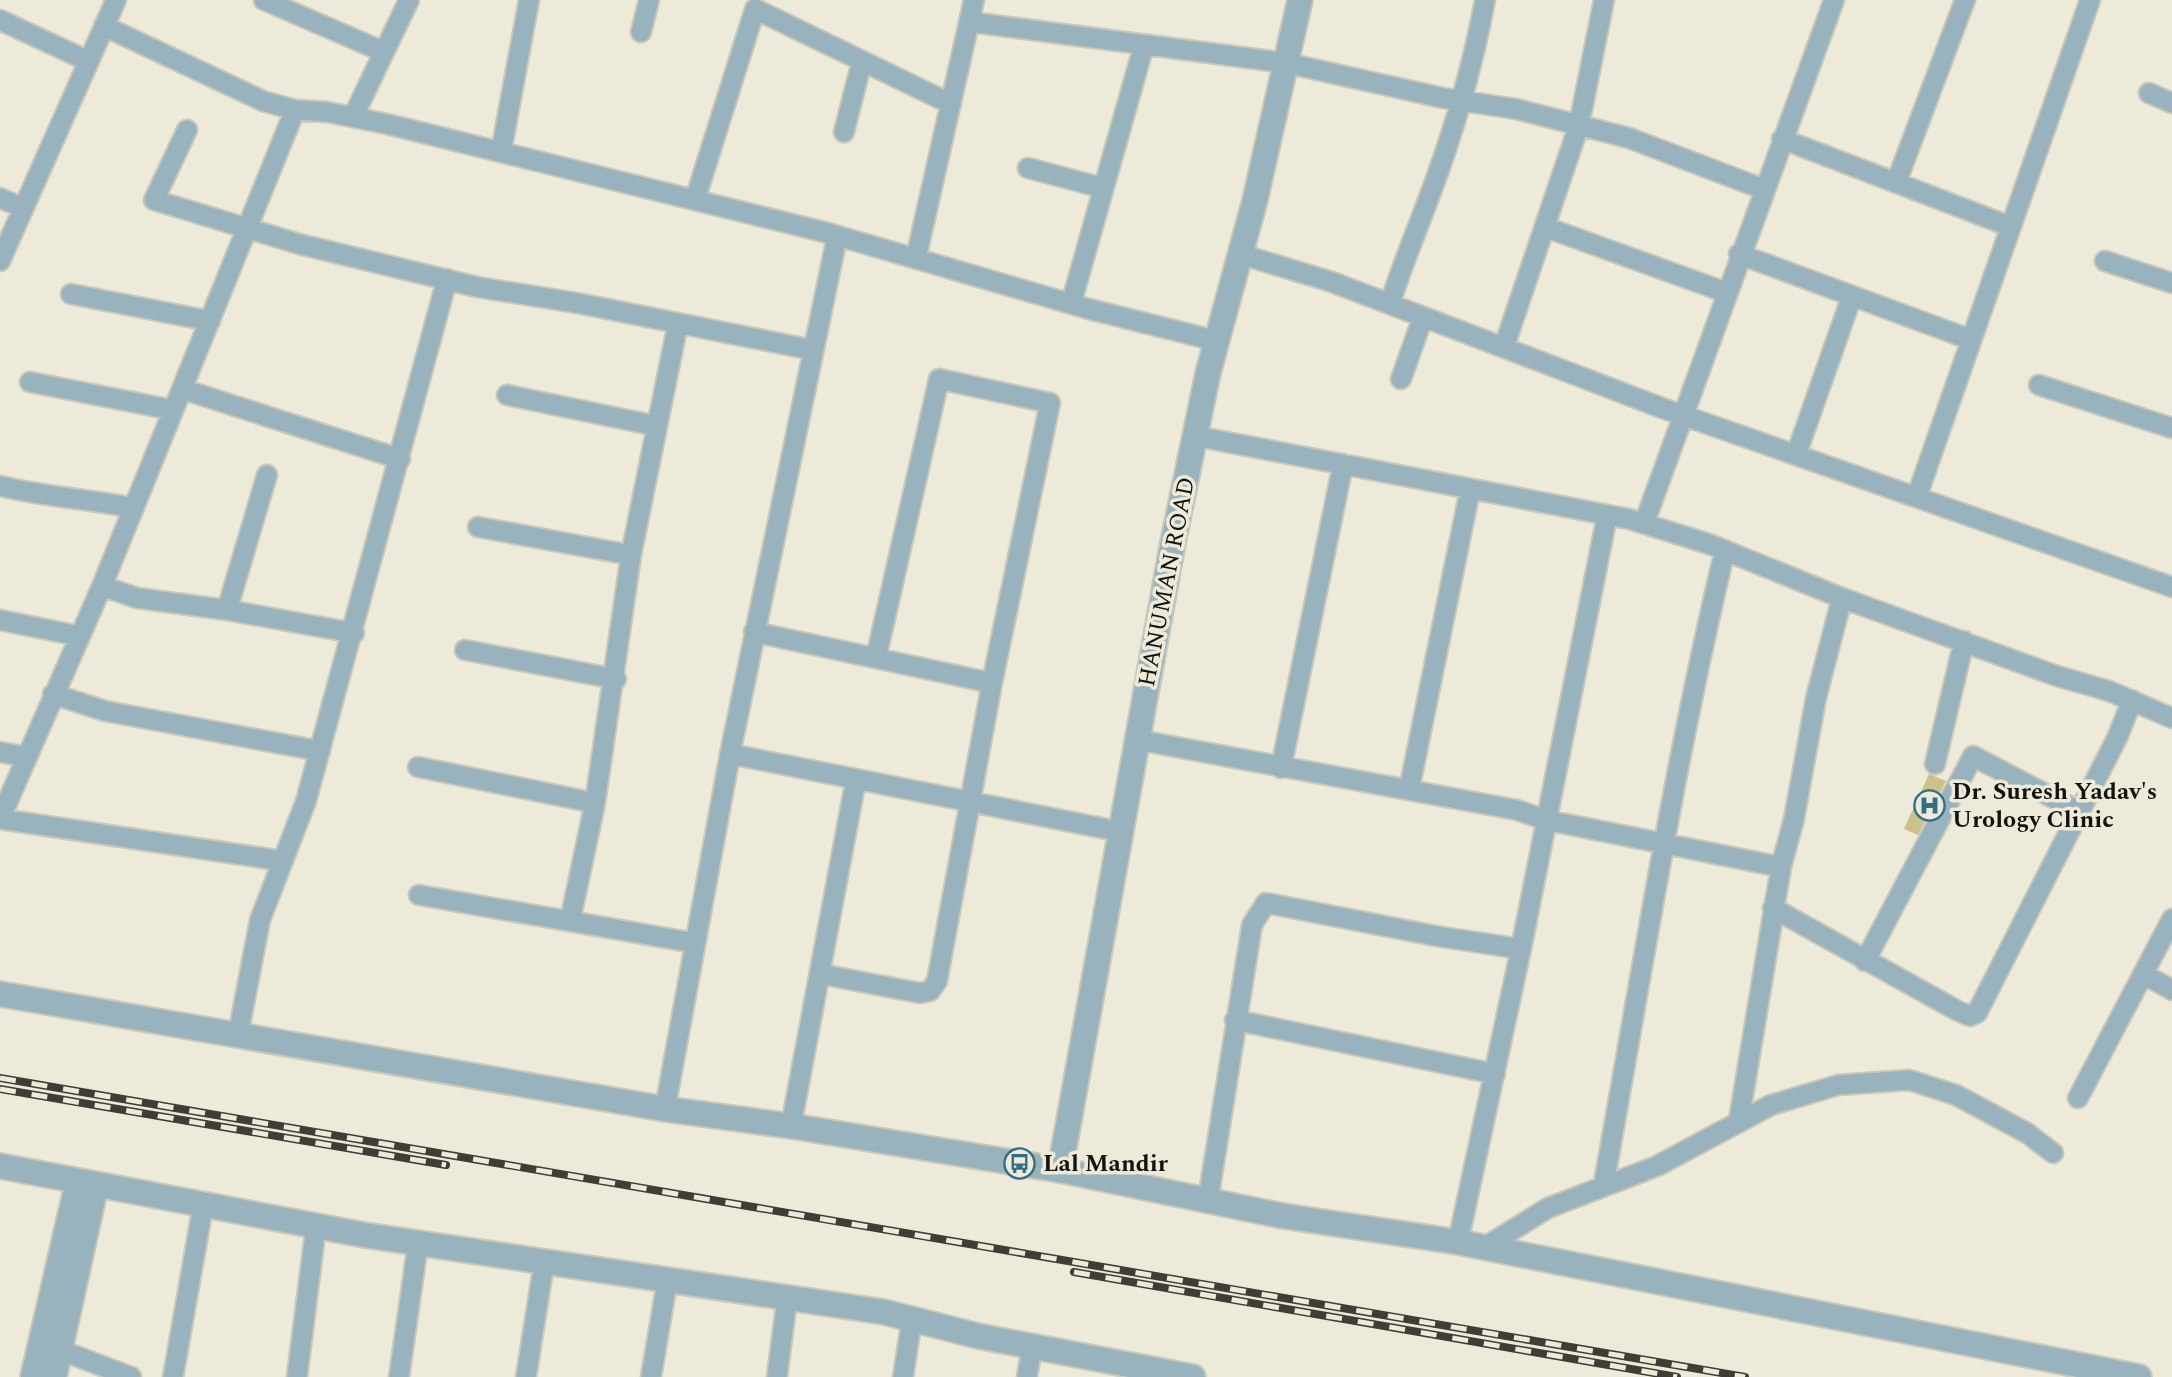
<svg xmlns="http://www.w3.org/2000/svg" width="2172" height="1377" viewBox="0 0 2172 1377" font-family="Spectral,serif">
<style>
.building{fill:#ccc189}
.lines{fill:none;stroke-linecap:round;stroke-linejoin:round}
.minor-casing{stroke:#cac8b9;stroke-width:23}
.tertiary-casing{stroke:#cac8b9;stroke-width:28}
.minor{stroke:#99b3be;stroke-width:19}
.tertiary{stroke:#99b3be;stroke-width:24}
.rail-casing{stroke:#3e3d36;stroke-width:8}
.rail{stroke:#edeada;stroke-width:5;stroke-dasharray:16;stroke-linecap:butt}
.labels{text-anchor:middle;dominant-baseline:central;stroke-width:7;stroke-linejoin:round;paint-order:stroke}
.street-label{font-size:24px;fill:#14130e;stroke:#edeada}
.poi-label{font-size:24px;font-weight:bold;fill:#14130e;stroke:#edeada;text-anchor:start}
</style>
<rect width="100%" height="100%" fill="#edeada"/>
<path class="building" d="M1929,774L1946,781L1918,835L1904,829Z"/>
<g class="lines">
<defs>
<path id="minor" d="M264,0L384,52
M0,20L88,61
M970,22L1286,63L1443,98L1516,109L1629,138L1763,189
M104,26L263,101L295,110L327,112L387,124L828,233L1085,308L1217,341
M641,32L649,0
M2149,93L2172,103
M353,117L409,0
M187,130L154,200L299,244L477,287L577,303L813,350
M844,132L862,61
M1782,139L2009,226
M501,152L529,0
M1028,168L1103,188
M1896,183L1965,0
M0,198L23,208
M695,200L755,9L951,104
M1545,227L1725,292
M1240,254L1332,282L1662,408L2172,587
M1739,254L1969,339
M916,258L974,0
M0,261L116,0
M2105,261L2172,283
M71,294L210,321
M1071,304L1144,45
M1390,304C1400,271 1413,240 1425,208C1451,141 1472,70 1485,0
M1504,347L1579,125L1604,0
M1401,379L1423,317
M30,382L173,410
M2039,385L2172,428
M182,389L400,459
M507,395L657,426
M1195,436L1629,519L1709,544L1842,598L2057,676L2109,691L2172,718
M1796,455L1852,296
M0,486C44,497 89,499 134,508
M1917,496L2090,0
M1644,524L1834,0
M478,527L631,555
M102,586L137,598L227,610L354,633
M227,610L267,475
M0,620L79,636
M754,632L992,683
M465,650L616,679
M53,694L105,711L320,751
M1138,740L1517,810L1546,820L1781,867
M0,752L27,757
M730,754L1122,832
M1935,764L1964,641
M418,767L595,803
M1281,768L1343,464
M1409,790L1470,490
M0,819L102,586L295,110
M0,819L283,861
M419,895L695,943
M1773,908L1958,1011L1970,1016L1977,1013L2118,736L2132,700
M570,921L595,803L631,555L678,323
M1865,961L1973,756L2080,812
M820,974L920,993L930,991L937,981L992,683L1050,403L939,379L876,658
M2143,974L2172,990
M1235,1020L1495,1074
M238,1035L260,920L306,801L447,279
M2078,1098L2172,919
M665,1109L730,754L837,237
M1739,1120L1781,867L1794,819L1816,698L1842,598
M791,1126L856,779
M1604,1183C1642,972 1675,759 1725,550
M1208,1200L1252,925L1266,903L1436,936L1521,949
M1458,1242L1521,949L1607,516
M1485,1247L1548,1208L1657,1166L1771,1105L1838,1085L1909,1080L1956,1095L2027,1133L2053,1153
M60,1350L131,1377
M173,1377L203,1206
M297,1377L316,1226
M399,1377L418,1243
M526,1377L544,1263
M651,1377L667,1282
M777,1377L787,1299
M903,1377L912,1319
M1027,1377L1032,1347"/>
<path id="tertiary" d="M0,994L665,1109L791,1126L1060,1170L1283,1216L1458,1242L2139,1377
M0,1166L364,1235L884,1312L978,1336L1193,1377
M1060,1170L1173,542L1208,373L1255,200L1300,0
M33,1377L78,1181
M54,1377L96,1185"/>
</defs>
<use href="#minor" class="minor-casing"/>
<use href="#tertiary" class="tertiary-casing"/>
<use href="#minor" class="minor"/>
<use href="#tertiary" class="tertiary"/>
<defs>
<path id="rail" d="M0,1078L1745,1377
M0,1089L446,1165
M1074,1272L1677,1377"/>
</defs>
<use href="#rail" class="rail-casing"/>
<use href="#rail" class="rail"/>
</g>
<defs>
<symbol id="hospital-ring" viewBox="-11 -11 22 22"><circle r="9.5" fill="#edeada" stroke="#326f86" stroke-width="1.5"/><path d="M-5-5h3v3.5h4V-5h3V5h-3V1.5h-4V5h-3Z" fill="#326f86"/></symbol>
<symbol id="bus-ring" viewBox="-11 -11 22 22"><circle r="9.5" fill="#edeada" stroke="#326f86" stroke-width="1.5"/><path d="M-5-6H5V4H4V6H2V4H-2V6H-4V4H-5ZM-3.5-4V0h7V-4ZM-3.5 1.2v1.5H-2V1.2ZM2 1.2v1.5H3.5V1.2Z" fill="#326f86"/></symbol>
</defs>
<g fill-rule="evenodd">
<use href="#hospital-ring" x="1912" y="788" width="35" height="35"/>
<use href="#bus-ring" x="1002" y="1146" width="35" height="35"/>
</g>
<g class="labels">
<g class="street-label">
<text transform="translate(1167 582) rotate(-79)">HANUMAN ROAD</text>
</g>
<g class="poi-label">
<text x="1952" y="792">Dr. Suresh Yadav's<tspan x="1952" dy="28">Urology Clinic</tspan></text>
<text x="1043" y="1164">Lal Mandir</text>
</g>
</g>
</svg>
